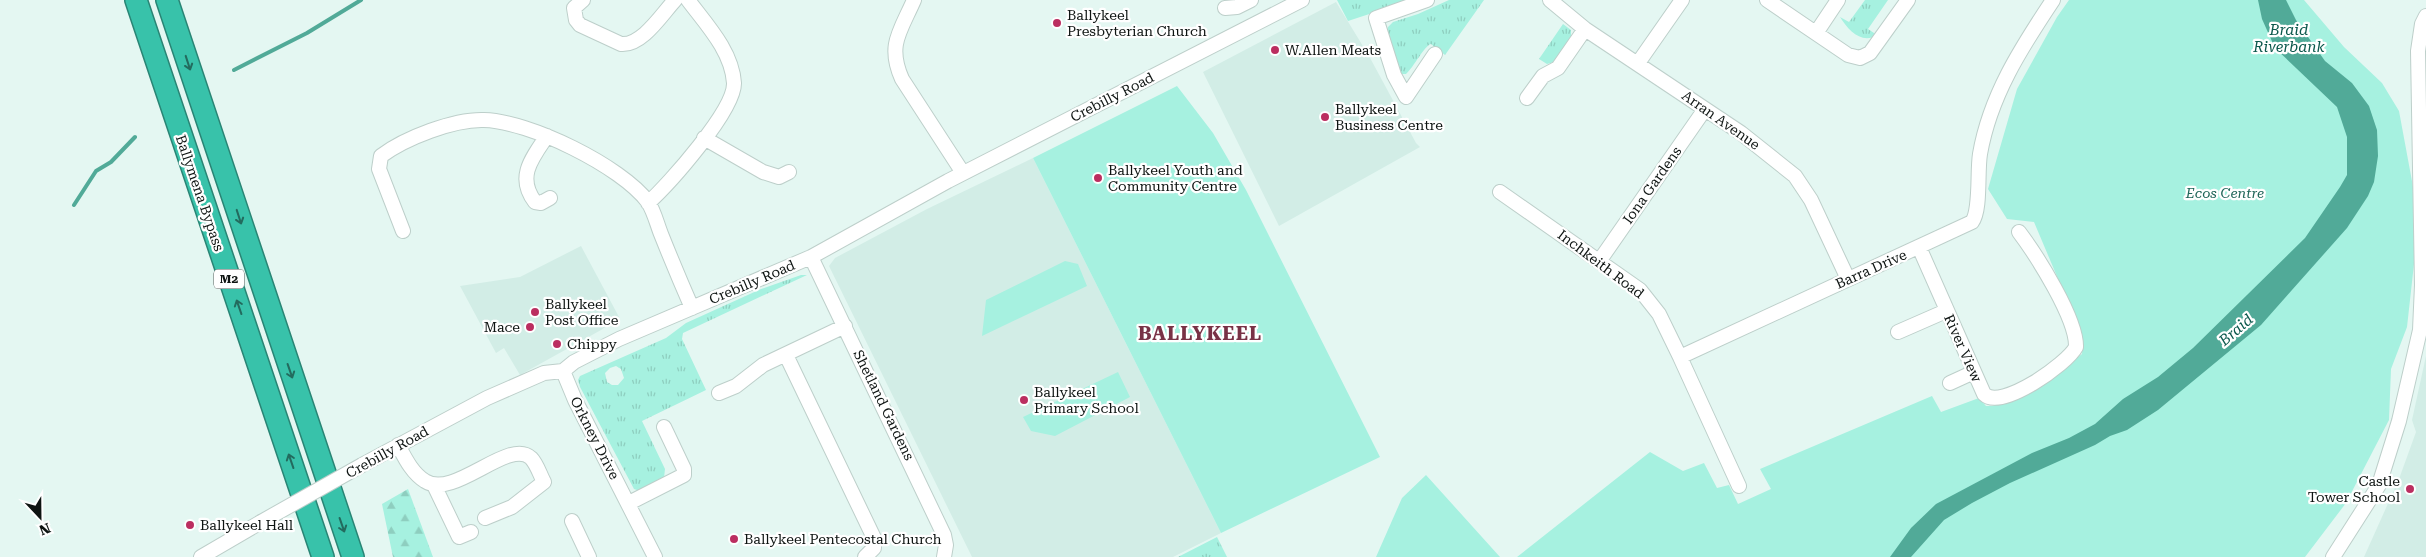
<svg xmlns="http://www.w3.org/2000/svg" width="2426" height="557" viewBox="0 0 2426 557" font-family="'Roboto Serif',serif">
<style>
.built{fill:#d2ede6}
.grass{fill:url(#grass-tufts);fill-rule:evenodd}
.forest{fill:url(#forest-firs)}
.green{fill:#a6f1e0}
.water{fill:#51aa98}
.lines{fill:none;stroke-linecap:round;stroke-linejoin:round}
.stream{stroke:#51aa98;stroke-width:4}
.minor-casing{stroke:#bdcfca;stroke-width:16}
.highway-casing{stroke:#298575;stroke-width:24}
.minor{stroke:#fff;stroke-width:14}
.highway{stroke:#38c2aa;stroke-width:21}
.minor-bridge-casing{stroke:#bdcfca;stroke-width:16;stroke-linecap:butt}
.minor-bridge{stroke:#fff;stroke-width:14}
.oneway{stroke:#236b5e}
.poi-dot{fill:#bb2e60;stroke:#fff;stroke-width:2}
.labels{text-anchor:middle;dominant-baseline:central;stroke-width:4.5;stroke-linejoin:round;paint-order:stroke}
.shield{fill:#fff;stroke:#565a59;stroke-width:1}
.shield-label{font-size:12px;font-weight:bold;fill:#0e1412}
.poi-label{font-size:14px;fill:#0e1412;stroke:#fff;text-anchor:start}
.street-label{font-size:14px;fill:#0e1412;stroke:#fff}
.park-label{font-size:14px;font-style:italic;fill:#1e6558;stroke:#fff}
.water-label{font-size:15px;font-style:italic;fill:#0b584c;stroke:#fff}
.district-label{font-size:19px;font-weight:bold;letter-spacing:1px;fill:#783246;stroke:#fff}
</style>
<defs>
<pattern id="grass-tufts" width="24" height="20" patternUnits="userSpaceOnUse" patternTransform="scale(1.25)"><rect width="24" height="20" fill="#a6f1e0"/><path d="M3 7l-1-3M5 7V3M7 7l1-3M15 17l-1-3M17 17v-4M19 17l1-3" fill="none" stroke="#8ecebf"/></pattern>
<pattern id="forest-firs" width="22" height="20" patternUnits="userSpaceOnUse" patternTransform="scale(1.25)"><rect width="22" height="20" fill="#a6f1e0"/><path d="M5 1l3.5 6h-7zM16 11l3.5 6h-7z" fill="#8ecebf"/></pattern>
</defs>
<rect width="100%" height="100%" fill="#e4f7f2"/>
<path class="built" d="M1336,2L1369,56L1416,143L1420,147L1279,226L1203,72Z
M1033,158L1221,533L1173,557H972L829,266L835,258L927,209Z
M581,246L619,317L601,330L520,375L504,348L496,353L460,286L520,277Z
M2426,356V557H2364L2399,479L2416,432L2412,420Z"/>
<path class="grass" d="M1337,0H1412L1348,21Z
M1449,0H1484L1445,55L1431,44C1424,46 1414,67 1406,74H1400L1386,34L1388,27L1393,22L1418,14Z
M1865,0H1888L1868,29L1877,35C1862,45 1848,30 1840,17L1849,22Z
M1563,24L1571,30V38L1554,62L1547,64L1539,59Z
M801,275H807L683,333L682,339L706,390L642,421L665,469L664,478L640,491L634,489L580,387L578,380L580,376L666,338L686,323L761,289ZM616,366L621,369L624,378L618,385H612L607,382L605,373L610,368Z
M1217,537L1227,557H1178Z"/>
<path class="forest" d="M408,489L433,557H393L382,504Z"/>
<path class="green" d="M2069,0H2304L2344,47L2382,83L2399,111L2419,219L2407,327L2391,369L2389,420L2346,503L2305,557H1517L1650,452L1683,471L1704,463L1717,488L1729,485L1738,504L1771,489L1760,469L1932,396L1941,412L1979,398L1986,406H1992L2038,389L2082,354L2083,338L2034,222L2007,219L1988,189L2017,89L2057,17Z
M1177,86L1213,133L1246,190L1380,457L1221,533L1033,158Z
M1065,261L1078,264L1087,286L982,336L986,300Z
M1118,372L1130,397L1055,436L1031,431L1023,417Z
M1426,475L1500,557H1376L1402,498Z"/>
<path class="water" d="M2258,0H2286L2296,20L2325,61L2352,83L2369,106L2377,130L2378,156L2374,182L2368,196L2347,228L2261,325L2158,410L2127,430L2110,436L2095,445L2010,483L1972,503L1944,520L1911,557H1890L1911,528L1936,504L2032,453L2069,438L2095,424L2123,399L2158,377L2193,348L2305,238L2340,187L2347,175V137L2337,107L2275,48L2262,19Z"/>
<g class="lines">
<path class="stream" d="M234,70L307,33L361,0
M74,205L96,171L111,162L135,137"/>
<defs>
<path id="minor" d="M583,0L574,8L576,20L580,25L621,44C642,46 662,14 675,0
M914,0C900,32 887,45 902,79L963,173
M1427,0L1376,18L1394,75L1406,97L1435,54
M1550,0L1585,29L1741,133L1795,176L1811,200L1848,279
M1767,0L1848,55L1860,58L1870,53L1908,0
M1225,8L1237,7L1251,0
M1816,33L1838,0
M1638,63L1682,0
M1527,98L1543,76L1558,68L1585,29
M547,136C532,158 516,177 535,202L541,203L550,198
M704,138L763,172L779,177L789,172
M1500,192L1640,290L1659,314L1680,357
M648,203C669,184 735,110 734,83C732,51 706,24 688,0
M403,231L379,169L381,156C405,138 454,119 484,120C529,121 621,166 648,202C654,211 657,224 661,234C671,259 681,283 692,308
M1919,247L1984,394C2001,411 2067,364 2076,347C2077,319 2037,256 2019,232
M811,257L944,535L946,545L944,557
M1600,260L1705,109
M1898,332L1946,311
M786,355L874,538V548L865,557
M563,371L575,400L655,557
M1950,383L1974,372
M719,393L736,386L763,365L845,326
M398,445C405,458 412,473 425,481C454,500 509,437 531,458C537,464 540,475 544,482L512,507L485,518
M362,465L487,398L544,373L563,371L574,362L619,339L811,257L948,181L1302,0
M434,485L459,537L471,532
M1739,486L1680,357L1972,222C1981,210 1977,172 1980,154C1990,96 2021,48 2053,0
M629,503L684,475V469L664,427
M572,521L589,557
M201,557L261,522
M2333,557L2379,485L2399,421L2420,330L2422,285L2418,51L2422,24L2426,16"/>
<path id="highway" d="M136,0L323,557
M167,0L353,557"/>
</defs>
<use href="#minor" class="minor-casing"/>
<use href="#highway" class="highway-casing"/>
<use href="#minor" class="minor"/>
<use href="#highway" class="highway"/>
<defs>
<path id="minor-bridge" d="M261,522L362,465"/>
</defs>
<use href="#minor-bridge" class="minor-bridge-casing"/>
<use href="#minor-bridge" class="minor-bridge"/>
</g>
<defs><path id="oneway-shaft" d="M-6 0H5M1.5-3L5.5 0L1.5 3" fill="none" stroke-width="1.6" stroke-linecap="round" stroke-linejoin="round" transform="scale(1.25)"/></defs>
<g class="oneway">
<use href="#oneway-shaft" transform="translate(188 63) rotate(72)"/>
<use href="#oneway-shaft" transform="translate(239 217) rotate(72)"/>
<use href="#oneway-shaft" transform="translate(239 307) rotate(-109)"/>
<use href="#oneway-shaft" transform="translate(290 371) rotate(71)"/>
<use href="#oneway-shaft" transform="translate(291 461) rotate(-109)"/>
<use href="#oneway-shaft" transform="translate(342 525) rotate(71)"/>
</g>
<g class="poi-dot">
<circle cx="1057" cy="23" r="5"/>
<circle cx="1275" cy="50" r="5"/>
<circle cx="1325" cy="117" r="5"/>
<circle cx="1098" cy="178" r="5"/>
<circle cx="535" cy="312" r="5"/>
<circle cx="530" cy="327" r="5"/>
<circle cx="557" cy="344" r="5"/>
<circle cx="1024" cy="400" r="5"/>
<circle cx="2410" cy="489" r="5"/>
<circle cx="190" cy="525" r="5"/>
<circle cx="734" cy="539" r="5"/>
</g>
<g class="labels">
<rect class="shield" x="214" y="269.5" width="30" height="19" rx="4"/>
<g class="shield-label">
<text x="229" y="279">M2</text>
</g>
<g class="poi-label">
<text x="1067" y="15">Ballykeel<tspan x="1067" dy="16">Presbyterian Church</tspan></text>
<text x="1285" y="50">W.Allen Meats</text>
<text x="1335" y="109">Ballykeel<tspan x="1335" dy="16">Business Centre</tspan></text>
<text x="1108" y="170">Ballykeel Youth and<tspan x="1108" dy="16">Community Centre</tspan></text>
<text x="545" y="304">Ballykeel<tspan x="545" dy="16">Post Office</tspan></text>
<text x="520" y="327" text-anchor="end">Mace</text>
<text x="567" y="344">Chippy</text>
<text x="1034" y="392">Ballykeel<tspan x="1034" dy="16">Primary School</tspan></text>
<text x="2400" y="481" text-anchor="end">Castle<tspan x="2400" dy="16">Tower School</tspan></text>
<text x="200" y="525">Ballykeel Hall</text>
<text x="744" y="539">Ballykeel Pentecostal Church</text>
</g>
<g class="street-label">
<text transform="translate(1112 97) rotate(-27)">Crebilly Road</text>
<text transform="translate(1721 120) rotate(35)">Arran Avenue</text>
<text transform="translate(1652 185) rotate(-55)">Iona Gardens</text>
<text transform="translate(200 193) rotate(71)">Ballymena Bypass</text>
<text transform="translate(1601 264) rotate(37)">Inchkeith Road</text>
<text transform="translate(1871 269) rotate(-24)">Barra Drive</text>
<text transform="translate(752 282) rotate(-23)">Crebilly Road</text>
<text transform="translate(1963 348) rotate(66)">River View</text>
<text transform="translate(884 405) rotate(64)">Shetland Gardens</text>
<text transform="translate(595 438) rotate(63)">Orkney Drive</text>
<text transform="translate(387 452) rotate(-29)">Crebilly Road</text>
</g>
<g class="park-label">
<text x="2225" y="193">Ecos Centre</text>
</g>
<g class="water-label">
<text x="2289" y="30">Braid<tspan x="2289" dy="17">Riverbank</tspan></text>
<text transform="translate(2236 330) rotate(-41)">Braid</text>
</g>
<g class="district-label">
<text x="1200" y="333">BALLYKEEL</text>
</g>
</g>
<g transform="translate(40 517) rotate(158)" stroke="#ffffff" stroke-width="4" paint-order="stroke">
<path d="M0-4L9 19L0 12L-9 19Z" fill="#0e1412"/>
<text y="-8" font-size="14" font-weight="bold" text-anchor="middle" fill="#0e1412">N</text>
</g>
</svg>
